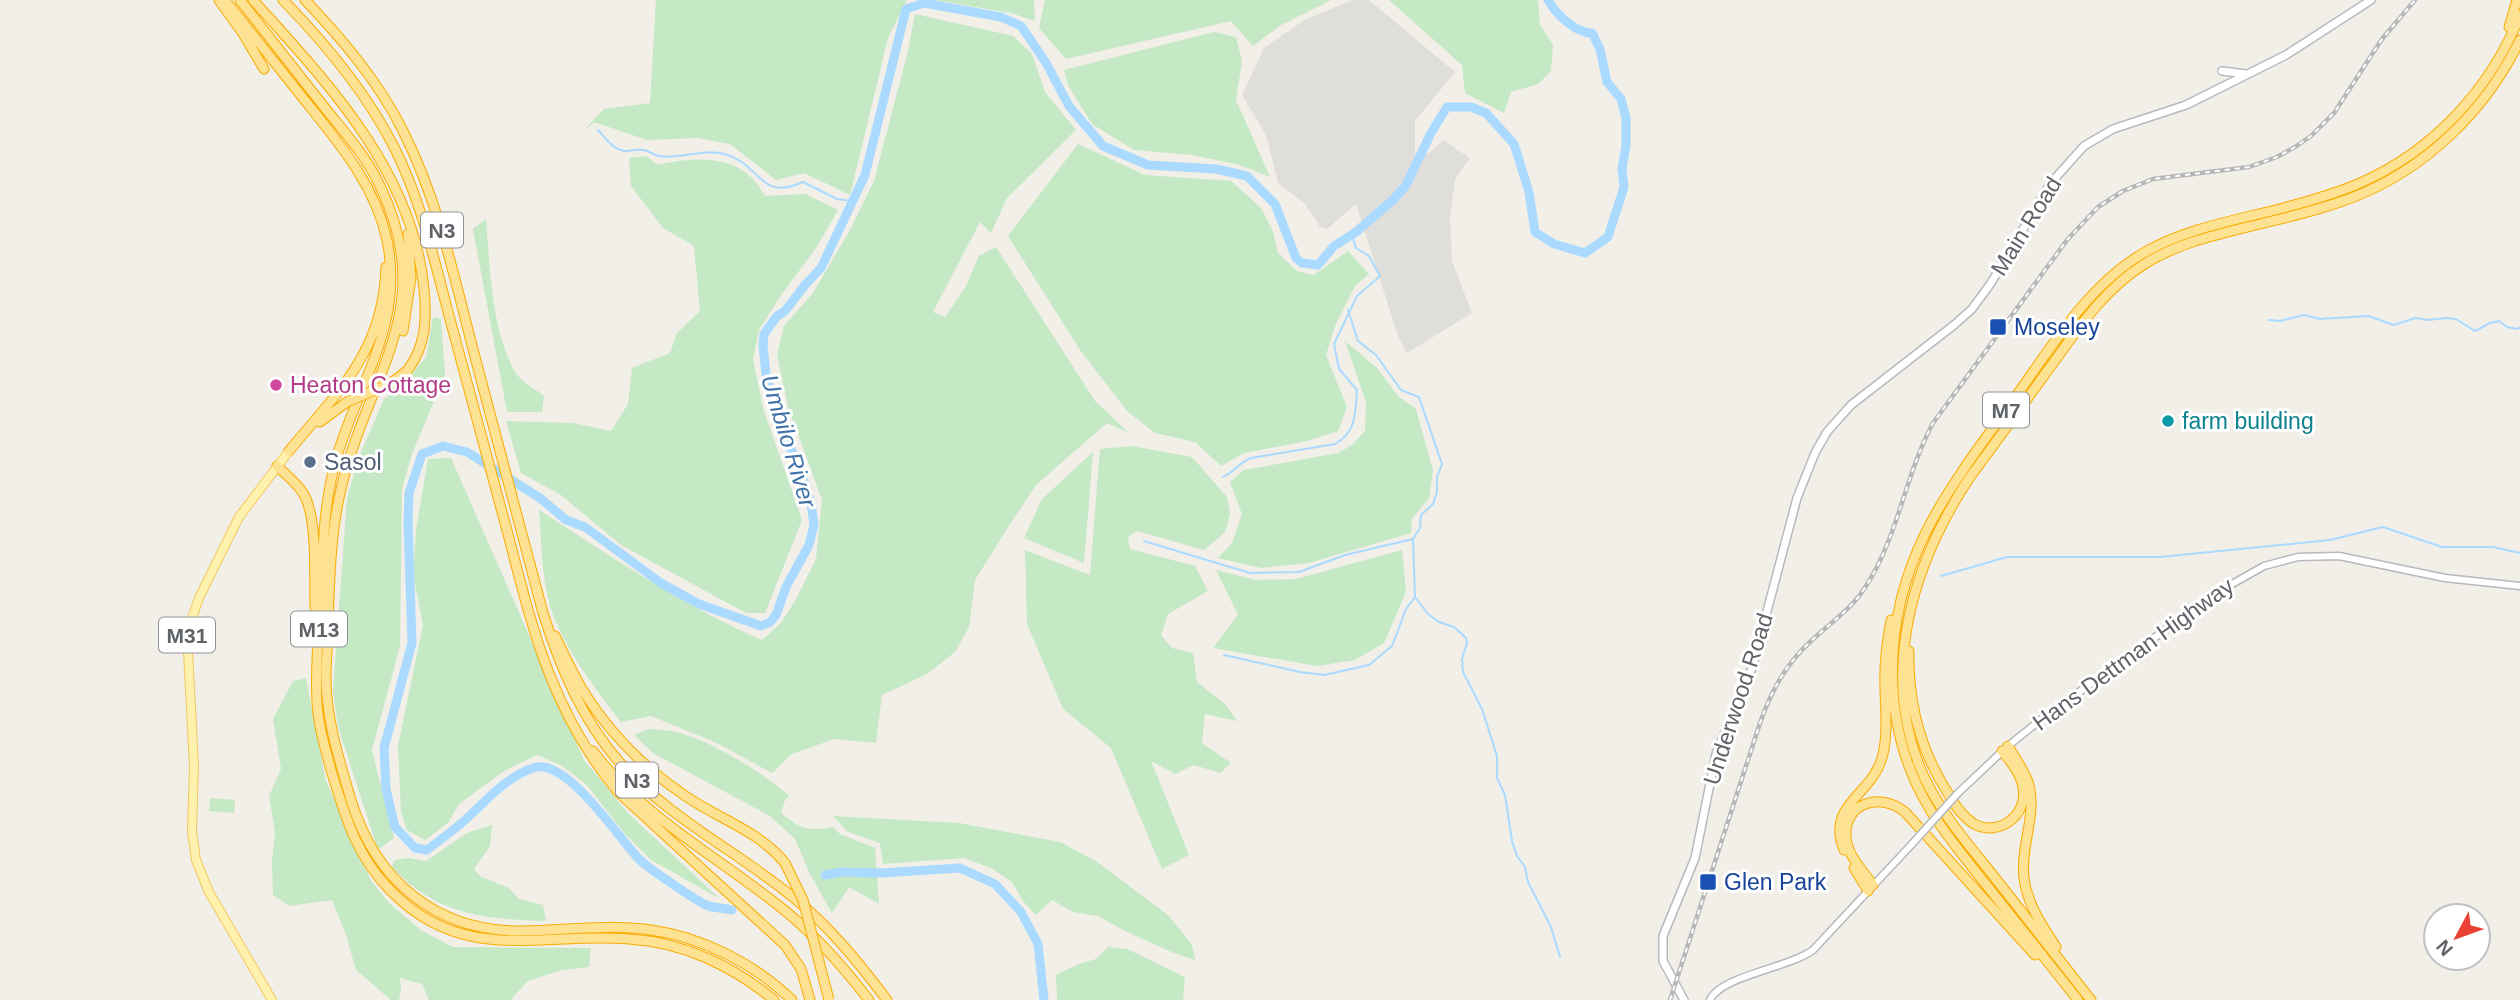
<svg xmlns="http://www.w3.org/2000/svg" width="2520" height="1000" viewBox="0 0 2520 1000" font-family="Arial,sans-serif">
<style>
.industrial{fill:#e0deda}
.green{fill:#c5e8c5}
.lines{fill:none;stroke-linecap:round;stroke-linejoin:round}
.stream{stroke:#aadaff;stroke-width:2}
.river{stroke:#aadaff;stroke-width:9}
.tertiary-casing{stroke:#b5b8bc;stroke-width:9}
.secondary-casing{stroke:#b6babf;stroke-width:10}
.primary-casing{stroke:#f2c960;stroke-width:10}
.motorway-casing{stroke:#f9ab00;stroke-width:11}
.tertiary{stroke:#fff;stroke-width:6}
.secondary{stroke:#fff;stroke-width:7}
.primary{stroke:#fff2af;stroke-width:8}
.motorway{stroke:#fde293;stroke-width:9}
.rail-casing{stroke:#b6b7b8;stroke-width:4.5}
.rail{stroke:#fff;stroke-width:2;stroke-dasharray:5;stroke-linecap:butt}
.tertiary-bridge-casing{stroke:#b5b8bc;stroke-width:9;stroke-linecap:butt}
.motorway-bridge-casing{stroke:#f9ab00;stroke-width:11;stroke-linecap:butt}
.tertiary-bridge{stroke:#fff;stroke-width:6}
.motorway-bridge{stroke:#fde293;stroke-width:9}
.transit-dot{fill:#1a4fb4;stroke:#fff;stroke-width:2.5}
.hotel-dot{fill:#d1479c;stroke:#fff;stroke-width:2.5}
.culture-dot{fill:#0f9aa8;stroke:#fff;stroke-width:2.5}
.service-dot{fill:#5c6f8a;stroke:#fff;stroke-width:2.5}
.labels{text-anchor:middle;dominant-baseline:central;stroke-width:6;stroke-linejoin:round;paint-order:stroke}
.shield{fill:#fff;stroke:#8f9295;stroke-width:2}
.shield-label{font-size:21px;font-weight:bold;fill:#5f6368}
.street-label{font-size:23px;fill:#5f6368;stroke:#fff}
.transit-label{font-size:23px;fill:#164399;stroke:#fff;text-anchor:start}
.hotel-label{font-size:23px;fill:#b23c85;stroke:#fff;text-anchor:start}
.culture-label{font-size:23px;fill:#0d838f;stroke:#fff;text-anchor:start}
.service-label{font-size:23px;fill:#4e5e75;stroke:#fff;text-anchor:start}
.water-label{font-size:24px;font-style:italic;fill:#4174aa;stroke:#fff}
</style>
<rect width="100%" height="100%" fill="#f1efe8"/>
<path class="industrial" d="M1353,0H1369L1455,72L1415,121V154H1428L1443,140L1470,158L1455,179L1450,218L1452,261L1472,313L1407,353L1398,336L1356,204L1327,229L1320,227L1305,204L1278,183L1266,135L1242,95L1264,48L1306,19Z"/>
<path class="green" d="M656,0H907L888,38L850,195L804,173L776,180L730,144L697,138L647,140L594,122L582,132L604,109L650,103Z
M935,0H1034L1035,21L1011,13Z
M1045,0H1331L1281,25L1253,46L1231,21L1066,59L1039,28Z
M1389,0H1538L1540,24L1553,45L1551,71L1538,84L1511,92L1504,113L1465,93L1462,65Z
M915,14L1013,36L1032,54L1045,92L1076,130L1007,198L991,233L980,222L933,312L945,317L966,286L979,256L996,247L1095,401L1129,433L1107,423L1037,484L1012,521L975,580L969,627L955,652L927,674L882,695L876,743L834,739L792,754L772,773L717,743L651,716L621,722C597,691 572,659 556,622C541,588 542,546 539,510C611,556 683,606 762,640L781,623L795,601L816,559L822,500L788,407L777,355L784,326L813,293L850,230L874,181L908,51Z
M1214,32L1236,37L1242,61L1236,100L1270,177L1240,165L1192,155L1134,150L1092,124L1068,85L1064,70Z
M1078,144L1145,175L1231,181L1261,208L1273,231L1278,253L1297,271L1314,275L1348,251L1369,274L1355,286L1335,326L1326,355L1347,407L1338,431L1307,441L1244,453L1221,466L1195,442L1155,433L1127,411L1080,350L1008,236Z
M646,156L658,165C688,158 728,154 752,178C757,183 761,190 765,196L805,194L838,210L816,248L779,298L759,330L753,360L764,411L802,520L765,613H746L621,545L561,495L521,473L506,421L573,423L611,431L628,404L632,368L670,353L677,333L700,311L694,246L663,228L631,186L629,158Z
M486,219C490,267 491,328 515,372C520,381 535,389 544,396L542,412H507L473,229Z
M433,317L441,319L445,374L412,454L402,489L400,646L372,750L394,838L378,850L338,727L333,691L347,498L358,459L384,399L402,385L426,357Z
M1345,341L1377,368L1398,396L1416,409L1433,471L1429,498L1412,519L1411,533L1309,563L1261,568L1218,558L1232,543L1242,514L1230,482L1244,470L1338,453L1352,445L1365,431L1366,402Z
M1132,446L1192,457L1227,497L1230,514L1225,532L1204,550L1137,531L1128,537L1130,549L1195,566L1208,591L1168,614L1161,635L1172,648L1193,653L1197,682L1226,705L1237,721L1205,714L1202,743L1231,763L1220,773L1194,765L1175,774L1151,761L1189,855L1162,869L1111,748L1063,709L1027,624L1025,550L1090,575L1100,449Z
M1093,452L1084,563L1024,538L1042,499Z
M451,458L584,760L628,813L720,899L651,860L625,834L586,784L562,766L537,755L504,771L459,804L448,823L425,840L407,830L401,812L398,746L423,625L413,573L416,530L428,459Z
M1402,550L1406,592L1384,643L1355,660L1317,666L1213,648L1238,615L1216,570L1256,580L1296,579Z
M306,678L326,781L370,879L389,903L422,931L453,947L591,948L589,967L562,970L528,981L513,997L512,1000H429L422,984L400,978L401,991L399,1000H391L356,970L346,935L332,900L289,906L273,895L272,862L275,832L269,796L281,769L273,719L293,681Z
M649,729C658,730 667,730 676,732C710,740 764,773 789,796L785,800L781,813C801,829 808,832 833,827L840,834L875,848L879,904L849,887L832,913L810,874L795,839L770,816L653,753L634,735Z
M210,798L235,800L234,813L209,811Z
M833,816L959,823L1060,842L1096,861L1169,916L1192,945L1195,960L1174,953L1127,932L1098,916L1073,912L1052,900L1036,915L1023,901L1012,882L991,868L964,858L883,864L880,843L848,832Z
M492,825L490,846L474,869L481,877L509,888L519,899L543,905L546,921C484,919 436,915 392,867L395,860L408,858L426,861L467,833Z
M1108,947L1127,949L1185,977L1183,1000H1057L1056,975L1079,964L1096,959Z"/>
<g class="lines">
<path class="stream" d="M598,130C606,139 615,152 628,151C633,150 638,149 644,150C649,151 654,155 659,156C680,160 702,148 724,154C762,164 758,202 803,182L837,199L852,201
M1348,310L1358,341L1376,355L1401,390L1419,397L1442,464L1437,477V492L1433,504L1421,515L1420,528L1413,539L1415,597L1428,614L1439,622L1454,627L1466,638L1467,643L1462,659L1463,672L1482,709L1497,756V778L1505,795L1512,841L1517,856L1525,867L1528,882L1551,927L1560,957
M2269,320L2280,321L2304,315L2320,319L2368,316L2394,325L2415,318L2428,320L2446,318L2456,319L2475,331L2490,323L2499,321L2507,327L2518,329L2520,327
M1223,477C1234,472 1240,462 1251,458L1335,444C1357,432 1355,413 1357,390L1339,369L1334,344L1357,296L1380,276L1369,256L1356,248L1352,234
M1144,541L1250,573L1299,572L1345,555L1413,539
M1941,576L2007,557H2160L2330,540L2383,527L2442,547H2493L2520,553
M1224,655L1300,672L1324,675L1369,665L1392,646L1406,609L1415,597"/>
<path class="river" d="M825,875L842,872L881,873L960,868L995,884L1021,912L1038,944L1044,1000
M732,910C724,908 713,908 706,905C694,899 649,869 639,859C619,839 566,756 533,768C506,777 486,801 465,820C454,830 440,840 427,850L415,848L395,827L386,789L384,748L412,643L408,523L409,493L422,454L443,446L467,452L540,498L566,520L585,527L661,583L699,604L761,626L770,622L776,615L786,587L809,545L814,525L811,503L803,478L778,417L766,375L763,345L764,334L777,316L785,311L805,285L821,268L865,175L906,9L924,3L1001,17L1021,26L1045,61L1069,106L1103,146L1148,165L1216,169L1247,176L1275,204L1296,258L1302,263L1318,265L1334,246L1356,232L1395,198L1406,185L1431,133L1447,107H1471L1486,113L1514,144L1529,192L1535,232L1554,244L1585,253L1608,237L1624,187L1622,169L1626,145V118L1621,99L1607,82L1600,49L1592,33C1575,33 1556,14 1548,0"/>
<defs>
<path id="tertiary" d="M1958,793L2008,746L2039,721L2218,592L2264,566L2298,557L2339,556L2445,578L2520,586
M1710,1000C1720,976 1789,968 1813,950L1912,844"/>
<path id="secondary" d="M2222,71L2246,74
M1684,1000L1663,961V936L1695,858L1716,754L1752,668L1797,498L1815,453L1827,432L1851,405L1954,325L1972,309L1991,283L2050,184L2084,146L2113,129L2186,105L2286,55L2371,0"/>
<path id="primary" d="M272,1000L209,892L196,860L192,831L194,765L187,633L199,598L239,517L289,451"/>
<path id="motorway" d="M219,0L242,32L264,69
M225,0C251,33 277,65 303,98C338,142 375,184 387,240C404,323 361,378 338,453C324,498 323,544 321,591C319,627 315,665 317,702C318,725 325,747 331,770C345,816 357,858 392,892C465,965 541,932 629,939C683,942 733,966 774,1000
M240,0C268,36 297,72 325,108C345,133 367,157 380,186C439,308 369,373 342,485C327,544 330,609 326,670C325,716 338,756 351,800C376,881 436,932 523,931C566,930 608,924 651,930C702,937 755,964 792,1000
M253,0C328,83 413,172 424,289C427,320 426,346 407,371
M283,0C326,44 366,92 394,147C422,202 435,264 451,323C470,395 490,466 509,538C534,635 553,713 618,792L785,945L801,969L810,1000
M305,0C342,39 379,82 403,131C439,202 455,281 475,357C498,442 520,528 543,613C560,667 582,720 621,764C670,819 737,851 794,898C830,927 859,963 887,1000
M2509,27L2517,0
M403,331L411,278L408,234
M320,422L347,402
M289,451C340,389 383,352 386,267
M277,466C286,475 296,482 303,493C318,517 314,577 315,607
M555,636C564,654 572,672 582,689C609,733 645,769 687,797C721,820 759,831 785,863
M1909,651C1908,703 1921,752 1949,795C1955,806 1963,817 1974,824C1998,837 2028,816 2023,788C2021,774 2011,762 2002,751
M2008,746C2015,758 2025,771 2029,785C2037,815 2020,847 2024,878C2027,904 2042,925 2056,947
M593,751C646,821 723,859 789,914C820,940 845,969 869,1000
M1844,850C1826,806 1869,796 1881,761C1889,737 1885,710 1885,685C1884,663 1887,641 1891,620
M1854,868L1868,891
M1873,885C1863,871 1847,855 1846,837C1844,802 1881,792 1905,812L2035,955
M2078,1000C2045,959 2013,918 1980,877C1962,854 1943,832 1928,806C1879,723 1883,618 1926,532C1947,490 1976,451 2004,413C2045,358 2085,285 2147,251C2188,228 2237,220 2283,208C2309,201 2335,194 2360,183C2433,151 2491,89 2520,15
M2091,1000C2058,958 2025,916 1992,874C1968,844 1942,814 1925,779C1878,677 1911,566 1970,477C1996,442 2022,406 2048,370C2076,332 2102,291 2143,265C2180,241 2225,233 2268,222C2297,215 2326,208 2354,197C2427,168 2486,110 2520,40"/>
</defs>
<use href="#tertiary" class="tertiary-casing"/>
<use href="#secondary" class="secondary-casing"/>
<use href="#primary" class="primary-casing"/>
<use href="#motorway" class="motorway-casing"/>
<use href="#tertiary" class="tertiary"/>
<use href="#secondary" class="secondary"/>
<use href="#primary" class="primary"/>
<use href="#motorway" class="motorway"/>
<defs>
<path id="rail" d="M1670,1000L1760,723C1771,692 1785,665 1810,642C1829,624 1852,609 1866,586C1898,537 1905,475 1933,423L2067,240L2098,207L2123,191L2153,179L2249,167L2277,157L2295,147L2311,136L2334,113L2382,39L2415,0"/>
</defs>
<use href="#rail" class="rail-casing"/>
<use href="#rail" class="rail"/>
<defs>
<path id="tertiary-bridge" d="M1912,844L1958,793"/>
<path id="motorway-bridge" d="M347,402L391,383L407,371
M785,863L803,900L829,1000"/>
</defs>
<use href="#tertiary-bridge" class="tertiary-bridge-casing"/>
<use href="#motorway-bridge" class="motorway-bridge-casing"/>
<use href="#tertiary-bridge" class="tertiary-bridge"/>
<use href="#motorway-bridge" class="motorway-bridge"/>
</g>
<g class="transit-dot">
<rect x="1989" y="318" width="18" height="18" rx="3.5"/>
<rect x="1699" y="873" width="18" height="18" rx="3.5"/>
</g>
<circle class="hotel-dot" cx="276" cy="385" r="7"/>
<circle class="culture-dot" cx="2168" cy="421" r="7"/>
<circle class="service-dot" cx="310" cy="462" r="7"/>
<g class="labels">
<g class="shield">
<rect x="421" y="212.5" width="42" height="35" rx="5"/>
<rect x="1983" y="392.5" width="46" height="35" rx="5"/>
<rect x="291" y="611.5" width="56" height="35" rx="5"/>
<rect x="159" y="617.5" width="56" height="35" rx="5"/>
<rect x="616" y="762.5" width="42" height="35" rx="5"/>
</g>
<g class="shield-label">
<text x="442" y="230">N3</text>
<text x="2006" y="410">M7</text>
<text x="319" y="629">M13</text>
<text x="187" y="635">M31</text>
<text x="637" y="780">N3</text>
</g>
<g class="street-label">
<text transform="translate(2026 226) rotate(-58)">Main Road</text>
<text transform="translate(2133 654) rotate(-36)">Hans Dettman Highway</text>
<text transform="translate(1738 699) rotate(-72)">Underwood Road</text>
</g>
<g class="transit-label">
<text x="2014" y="327">Moseley</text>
<text x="1724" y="882">Glen Park</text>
</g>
<g class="hotel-label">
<text x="290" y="385">Heaton Cottage</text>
</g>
<g class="culture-label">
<text x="2182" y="421">farm building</text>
</g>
<g class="service-label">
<text x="324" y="462">Sasol</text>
</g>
<g class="water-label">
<text transform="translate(789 441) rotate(73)">Umbilo River</text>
</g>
</g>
<g transform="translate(2457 937) rotate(229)"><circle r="33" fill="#ffffff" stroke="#bfc1c3" stroke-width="2"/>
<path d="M0-5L12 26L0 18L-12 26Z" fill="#ea4335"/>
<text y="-10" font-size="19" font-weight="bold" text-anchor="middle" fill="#5f6368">N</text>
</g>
</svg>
